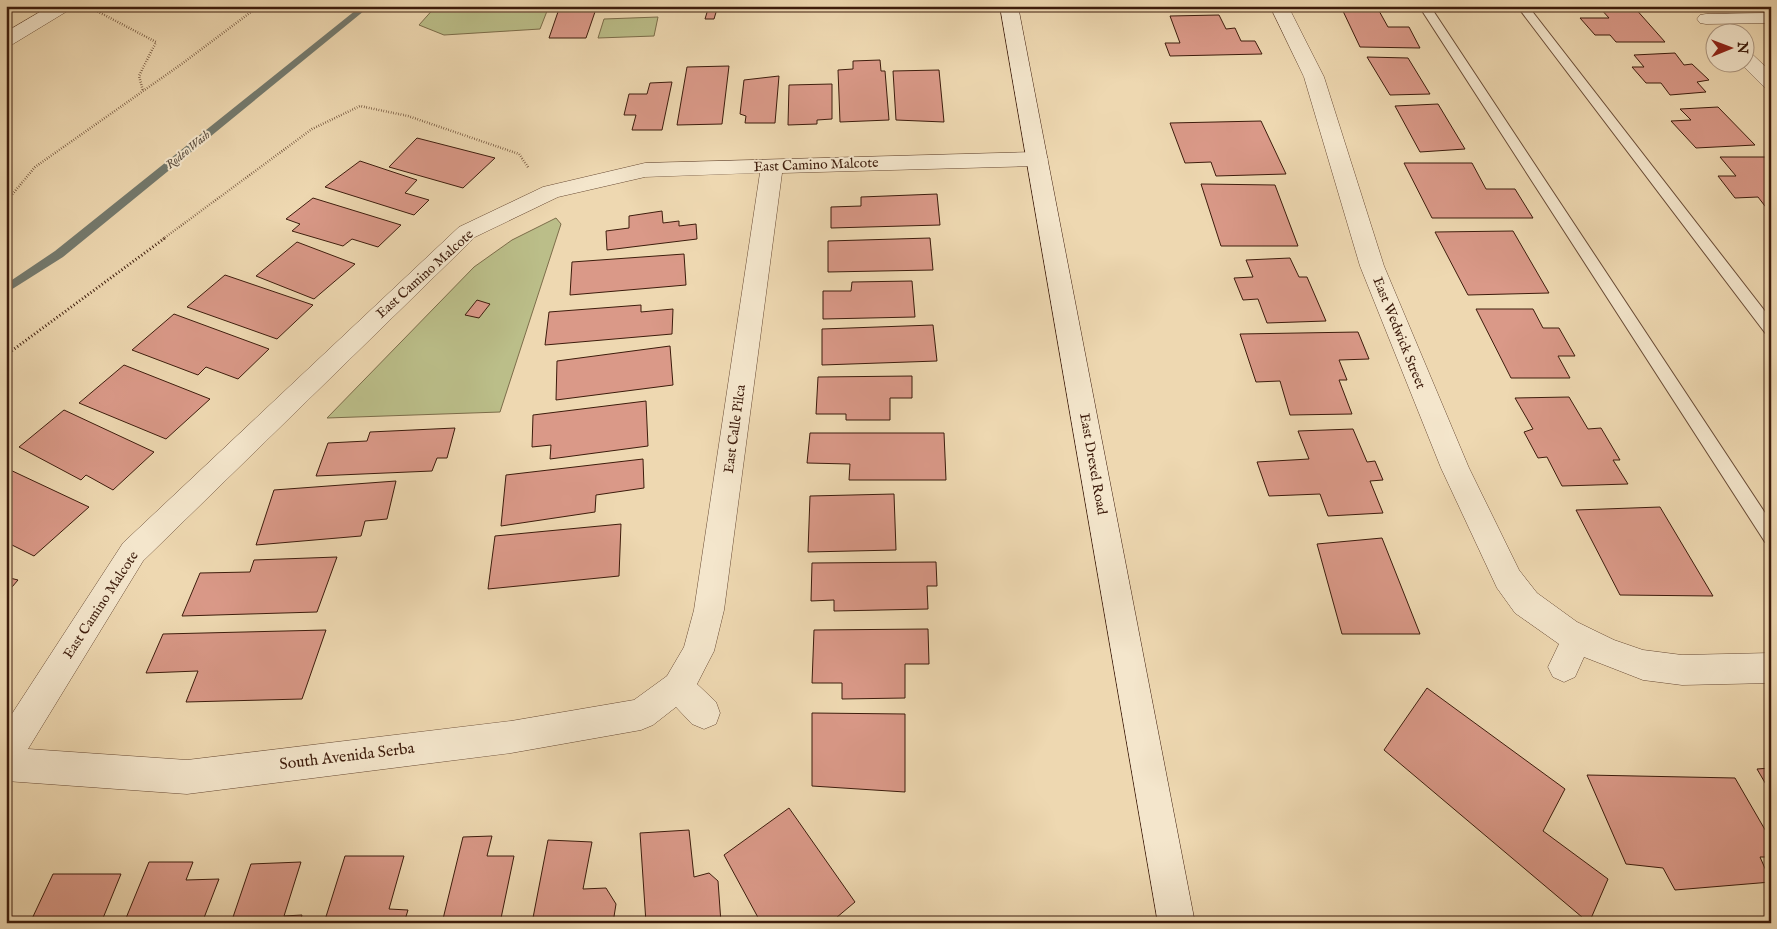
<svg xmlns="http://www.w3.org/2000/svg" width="1777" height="929" viewBox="0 0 1777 929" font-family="'IM FELL English',serif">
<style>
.green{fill:#bbbe89;stroke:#7c6d4a}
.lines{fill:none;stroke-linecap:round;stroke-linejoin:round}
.stream{fill:#747a6e;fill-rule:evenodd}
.building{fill:#da9988;stroke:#3d1c0c}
.lane-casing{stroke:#694b35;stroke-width:2}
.street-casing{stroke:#694b35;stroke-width:1}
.secondary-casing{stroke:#3d1c0c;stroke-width:1}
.path-far1{stroke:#3d1c0c;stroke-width:2.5;stroke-dasharray:0.5 2;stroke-linecap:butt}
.path{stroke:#3d1c0c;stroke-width:3;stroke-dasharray:1 2.5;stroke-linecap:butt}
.lane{fill:#f4e6cc;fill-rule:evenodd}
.street{fill:#f4e6cc;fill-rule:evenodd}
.secondary{fill:#f4e6cc;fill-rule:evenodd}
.labels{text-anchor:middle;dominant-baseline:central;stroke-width:4;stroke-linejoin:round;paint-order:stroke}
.far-water-label{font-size:12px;font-style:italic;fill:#594b3d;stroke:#f4e6cc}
.street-label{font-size:14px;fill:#3d1c0c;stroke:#f4e6cc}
.near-street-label{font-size:16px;fill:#3d1c0c;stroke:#f4e6cc}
</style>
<rect width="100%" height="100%" fill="#eed8b1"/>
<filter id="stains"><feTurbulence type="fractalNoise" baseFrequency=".004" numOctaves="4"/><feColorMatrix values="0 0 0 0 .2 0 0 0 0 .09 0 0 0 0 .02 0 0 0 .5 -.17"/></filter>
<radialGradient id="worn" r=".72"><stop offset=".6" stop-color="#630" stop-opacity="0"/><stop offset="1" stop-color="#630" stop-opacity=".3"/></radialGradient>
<path class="green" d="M436,6H549L540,29L444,35L419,25Z
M658,17L654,36L598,38L604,19Z
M556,218L561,224L500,412L327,418L474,267L512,240Z"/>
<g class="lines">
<path class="stream" d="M361,6H370L63,257L6,293V284L55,251Z"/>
</g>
<path class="building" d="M173,6H205L199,11Z
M560,6H597L586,38H549Z
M1634,7L1665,42H1616L1610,35H1595L1580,18H1609L1600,8Z
M708,9H717L714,19H705Z
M1342,9H1378L1388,27H1409L1420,48L1360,47Z
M1219,15L1226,29L1235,28L1241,41H1255L1262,54L1170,56L1165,43H1180L1170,16Z
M1675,53L1684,65L1692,64L1709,80L1697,82L1706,92L1670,95L1661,83H1646L1632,67H1644L1634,55Z
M1367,57L1408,58L1430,94L1390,95Z
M880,60L881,71H885L889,120L840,122L838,70L853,69V61Z
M729,66L722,124L677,125L687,67Z
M939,70L944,122L896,120L893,71Z
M779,76L775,123H745L746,116L740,114L744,80Z
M672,82L662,130H632L636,115H624L629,94H647L650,83Z
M832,84V119L817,120V124L788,125L789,85Z
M1438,104L1465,149L1420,152L1395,106Z
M1718,107L1755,145L1696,148L1671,121L1691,120L1680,109Z
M1261,121L1286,174L1216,176L1211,162L1185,163L1170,123Z
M417,138L495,158L463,188L389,167Z
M1720,157H1767L1771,161V210H1768L1758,197L1735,198L1718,176H1736Z
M360,161L417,180L405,193L429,200L414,215L325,187Z
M1404,163H1472L1486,189H1515L1533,218H1432Z
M1201,184L1275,185L1298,246H1221Z
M937,194L940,225L831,228V207L861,206V197Z
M313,198L401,225L378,247L352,239L343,246L292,231L300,224L286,219Z
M662,211L663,223L679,221V226L696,224L697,239L607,250L606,231L629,228V216Z
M1513,231L1549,293L1468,295L1435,232Z
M930,238L933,270L828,272V241Z
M297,242L355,264L314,299L256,276Z
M684,254L686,285L570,295L572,262Z
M1290,258L1299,277H1307L1326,321L1267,323L1258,299L1243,300L1234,278L1253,277L1246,260Z
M225,275L313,305L277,339L187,307Z
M912,281L915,317L823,319V291H851L852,282Z
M477,300L490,304L479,318L465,315Z
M641,305V312L673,309L672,334L545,345L549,312Z
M1476,309H1533L1543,328H1559L1575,356H1558L1570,378H1511Z
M174,314L269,349L238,379L206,367L198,375L132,350Z
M933,325L937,361L822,365V329Z
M1358,332L1369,359L1339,360L1347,380H1339L1352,414L1290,415L1280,381L1256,382L1240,334Z
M670,346L673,385L556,400L557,361Z
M124,365L210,399L166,439L79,403Z
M912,376V398H890V420H846V414H816L818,377Z
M1569,397L1588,429L1601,428L1620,460H1613L1628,484L1562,486L1547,457L1538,458L1524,432L1533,429L1515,398Z
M646,401L648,446L550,459L551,445L532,447L533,415Z
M64,410L154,452L113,490L86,475L81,480L19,447Z
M455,428L447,458H437L432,471L316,476L328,443L367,441L370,432Z
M1353,429L1367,462L1375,461L1383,480L1370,481L1383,513L1328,516L1320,494L1269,496L1257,462L1309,459L1298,431Z
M810,433H944L946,480H849L850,464L807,463Z
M643,459L644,488L596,495L595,512L501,526L506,475Z
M6,468L89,507L34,556L6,542Z
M396,481L387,519L365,521L361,536L256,545L274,490Z
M894,494L896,550L808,552L810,496Z
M1660,507L1713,596L1620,595L1576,510Z
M621,524L619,576L488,589L495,536Z
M1382,538L1420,634H1342L1317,544Z
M337,557L317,612L182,616L200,573L250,572L254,560Z
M936,562L937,586H927L928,609L834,611V600L811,601L812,563Z
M6,577L18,580L6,594Z
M928,629L929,664H905V698L842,699V683H812L814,630Z
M326,630L302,699L186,702L198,671L146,673L163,634Z
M1427,688L1565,789L1543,831L1608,879L1589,923L1384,750Z
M812,713L905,714V792L812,786Z
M1771,768V793L1757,769Z
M1587,775L1735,778L1771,840V857H1760L1771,882L1675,890L1663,868L1626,864Z
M789,808L855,902L830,923H761L724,855Z
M689,830L694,877L709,873L718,881L721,923H646L640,833Z
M492,836L487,856H514L500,923H442L463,837Z
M548,840L592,842L583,889L606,888L616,904L613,923H532Z
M345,856H404L389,909L408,910L404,923H324Z
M149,862H193L186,880L219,879L202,923H124Z
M301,862L284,916L302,915L300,923H231L251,864Z
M53,874H121L101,923H30Z"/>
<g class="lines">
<defs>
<path id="lane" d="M1419,6H1430L1771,522V544L1765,542Z
M1517,6H1528L1771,319V335L1766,334Z"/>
<path id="street" d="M50,6H72L69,10L13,44L6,46V32Z
M1270,6H1288L1324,77L1384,266L1469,468L1519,570L1537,593L1577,622L1614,640L1643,650L1682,655L1771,653V683L1682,685L1643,680L1584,657L1575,677L1564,682L1553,677L1548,667L1559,644L1515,613L1497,588L1441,468L1360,266L1304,77Z
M1771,13V23L1706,24L1700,23L1697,19L1700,15L1706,14Z
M1744,51L1751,53L1771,72V89L1764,87L1739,62H1744Z
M1037,152L1044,154L1048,159L1044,164L1037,166L782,173L724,610L714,651L697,684L716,702L720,713L716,724L704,729L692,724L676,707L653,725L641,730L511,753L187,794L6,781V723L123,543L459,227L543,187L645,163ZM760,173L694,610L684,647L667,676L634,700L511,721L187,760L28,749L143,561L475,237L558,197L645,177Z"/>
<path id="secondary" d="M1000,6H1018L1195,923H1158Z"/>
</defs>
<use href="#lane" class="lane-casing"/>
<use href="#street" class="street-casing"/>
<use href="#secondary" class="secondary-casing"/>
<path class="path-far1" d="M91,8L156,42L139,76L143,91
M6,202L35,167L183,63L259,6
M163,239L312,129L360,106L408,116L519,154L528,167"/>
<path class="path" d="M6,355L165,238"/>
<use href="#lane" class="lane"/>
<use href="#street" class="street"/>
<use href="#secondary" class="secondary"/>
</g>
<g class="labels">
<g class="far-water-label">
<text transform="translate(188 150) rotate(-39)">Rodeo Wash</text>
</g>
<g class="street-label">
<text transform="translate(816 165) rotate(-2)">East Camino Malcote</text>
<text transform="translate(425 274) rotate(-42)">East Camino Malcote</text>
<text transform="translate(1399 333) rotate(68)">East Wedwick Street</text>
<text transform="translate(735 429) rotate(-82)">East Calle Pilca</text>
<text transform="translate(1093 464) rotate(80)">East Drexel Road</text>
<text transform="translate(101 605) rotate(-57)">East Camino Malcote</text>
</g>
<g class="near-street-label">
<text transform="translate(347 757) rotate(-7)">South Avenida Serba</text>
</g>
</g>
<rect width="1777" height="929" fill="none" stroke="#eed8b1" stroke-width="25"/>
<rect x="8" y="8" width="1762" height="914" fill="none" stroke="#3d1c0c" stroke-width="2.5"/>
<rect x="12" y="12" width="1752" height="904" fill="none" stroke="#3d1c0c"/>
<g transform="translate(1730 48) rotate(89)"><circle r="24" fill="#f4e6cc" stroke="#ab957f"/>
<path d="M0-4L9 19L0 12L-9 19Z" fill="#8f2418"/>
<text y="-8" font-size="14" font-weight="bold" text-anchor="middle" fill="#3d1c0c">N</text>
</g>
<rect width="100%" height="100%" filter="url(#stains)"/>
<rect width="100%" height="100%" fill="url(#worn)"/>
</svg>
